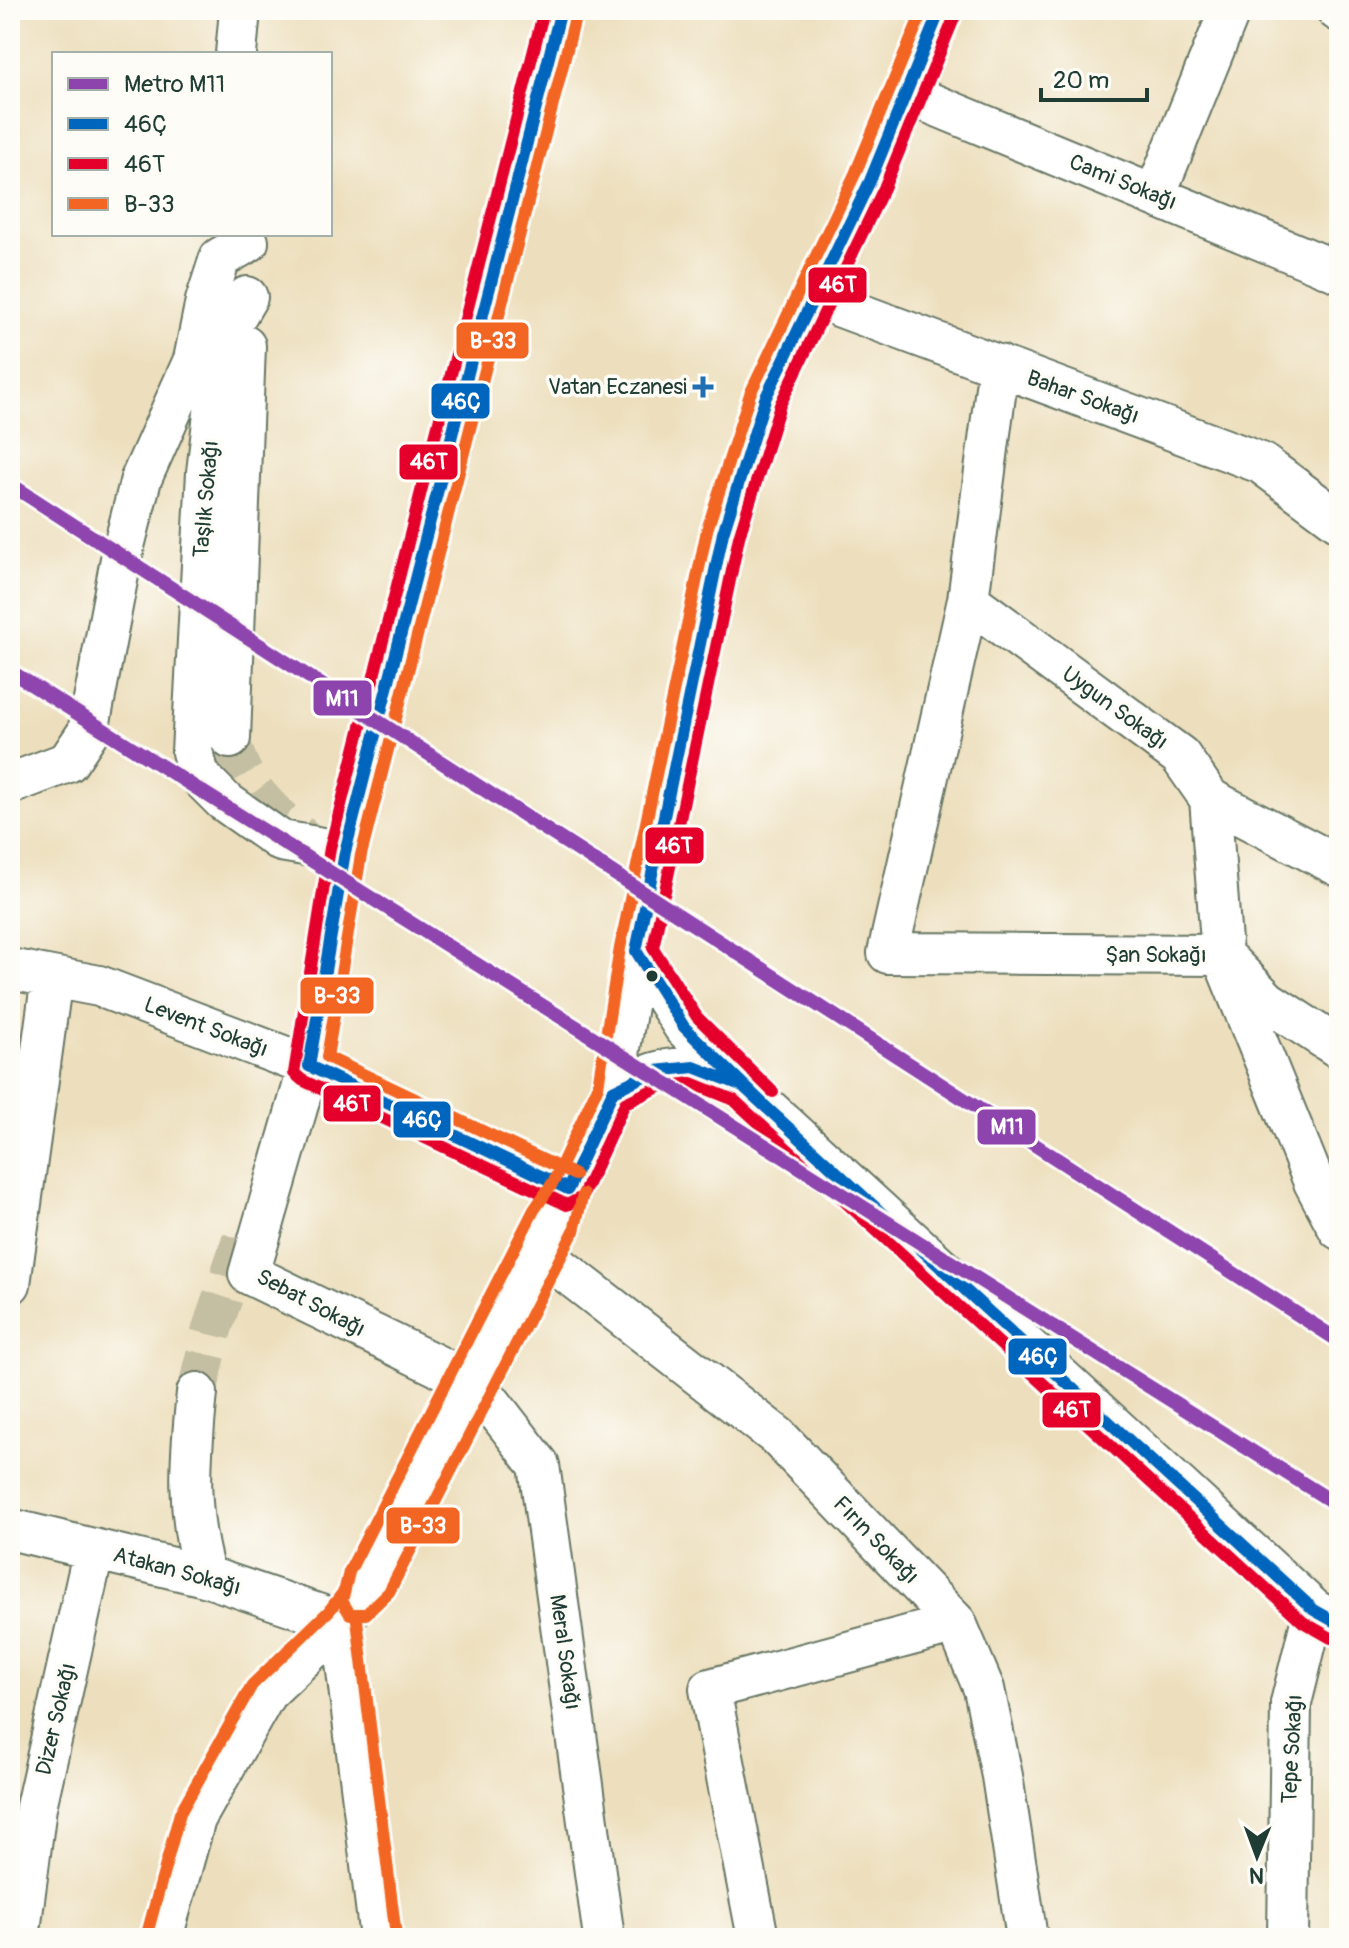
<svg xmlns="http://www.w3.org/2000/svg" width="1349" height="1948" viewBox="0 0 1349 1948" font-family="Pangolin,sans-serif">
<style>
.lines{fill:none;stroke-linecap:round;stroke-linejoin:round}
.minor-tunnel{stroke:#c4bfa2;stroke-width:40;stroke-dasharray:40 20;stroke-linecap:butt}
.minor-casing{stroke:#677664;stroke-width:44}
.minor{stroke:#fff;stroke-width:40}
.bus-1-casing{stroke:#fdfcf7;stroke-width:18}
.bus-2-casing{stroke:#fdfcf7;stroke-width:18}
.bus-3-casing{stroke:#fdfcf7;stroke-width:18}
.bus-1{stroke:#0065bd;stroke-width:12}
.bus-2{stroke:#e4002b;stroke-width:12}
.bus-3{stroke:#f26522;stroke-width:12}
.metro-1-casing{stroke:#fdfcf7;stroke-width:20}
.metro-1{stroke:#8e44ad;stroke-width:14}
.poi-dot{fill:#1f6fb2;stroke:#fdfcf7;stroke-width:3}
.bus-dot{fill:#1f3d34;stroke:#fdfcf7;stroke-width:3}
.labels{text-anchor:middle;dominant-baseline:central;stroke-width:7;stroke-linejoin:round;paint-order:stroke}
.street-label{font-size:22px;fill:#1f3d34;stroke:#fdfcf7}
.poi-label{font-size:22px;fill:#1f3d34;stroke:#fdfcf7;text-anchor:end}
.line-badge{stroke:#fdfcf7;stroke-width:3}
.badge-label{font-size:22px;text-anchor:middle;font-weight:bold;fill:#fff}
</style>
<rect width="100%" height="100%" fill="#fdfcf7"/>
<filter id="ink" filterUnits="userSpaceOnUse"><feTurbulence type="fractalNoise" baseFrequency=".0125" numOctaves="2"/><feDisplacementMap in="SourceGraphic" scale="16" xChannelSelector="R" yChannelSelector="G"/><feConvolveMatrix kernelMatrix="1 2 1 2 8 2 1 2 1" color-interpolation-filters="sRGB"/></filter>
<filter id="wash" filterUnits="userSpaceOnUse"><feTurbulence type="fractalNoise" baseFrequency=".006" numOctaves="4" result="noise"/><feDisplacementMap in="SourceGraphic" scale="32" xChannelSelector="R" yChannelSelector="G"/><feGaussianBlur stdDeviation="1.8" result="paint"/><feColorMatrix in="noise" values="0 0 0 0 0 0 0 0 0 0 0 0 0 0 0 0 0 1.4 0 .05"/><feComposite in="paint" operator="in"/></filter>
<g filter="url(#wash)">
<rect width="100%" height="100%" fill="#eddfbd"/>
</g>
<g filter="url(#ink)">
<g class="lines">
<path class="minor-tunnel" d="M230,738C240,785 270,812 307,841
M197,1393L212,1329L246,1228"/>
<defs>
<path id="minor" d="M561,10L345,852L309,1066L249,1274L477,1385L539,1465L604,1938
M1337,10L1339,11
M236,54L240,10
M908,94L1339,272
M1155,195L1230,10
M247,297L223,338L207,472L192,752L200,777L224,801L281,841L345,852
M814,297L1261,463L1339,521
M999,365L968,600L888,953L1222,955L1314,1182L1339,1229
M968,600L1180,756L1210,799L1339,866
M230,738L245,346
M10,784L68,762L88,732L122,554L141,479L194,360L206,301L220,258L248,242
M1210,799L1222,955L1267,1001L1339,1048
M636,951L684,1027L743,1086L1314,1610L1339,1624
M10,969L99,986L309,1066L568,1189
M613,1091C668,1064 680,1062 737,1083
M568,1189L560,1224L375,1585L358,1600L363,1579L548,1217L568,1189L613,1091L636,951L723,533L765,399L870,181L940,10
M544,1255L777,1436L956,1623L984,1689L1002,1776L1027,1938
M10,1284L52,977
M197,1393C190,1460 186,1510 205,1576
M10,1529L205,1576L341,1622
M341,1622L380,1938
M19,1938L36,1807L94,1549
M162,1938L195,1819L266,1693L341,1622L358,1600
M758,1938L710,1689L956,1623
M1288,1938L1291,1703L1314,1610"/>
</defs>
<use href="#minor" class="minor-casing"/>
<use href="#minor" class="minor"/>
<defs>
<path id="bus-1" d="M561,10L345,852L309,1066L568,1189L613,1091L655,1071L694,1067L743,1086L1314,1610L1339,1624
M762,1103L684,1027L636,951L723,533L765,399L870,181L940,10"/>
<path id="bus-2" d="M544,10L330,848L294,1073L302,1080L567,1205L582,1197L625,1103L659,1087L692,1083L734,1100L1303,1622L1331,1638
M773,1092L697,1017L653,948L739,537L780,405L884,188L955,16"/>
<path id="bus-3" d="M575,1175L327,1057L361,855L576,14
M583,1194L574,1231L389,1592L366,1614H350L342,1601L349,1572L534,1210L554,1181L598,1086L620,948L707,530L750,394L855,174L923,10
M357,1620L396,1936
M147,1934L180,1813L252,1685L329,1611L345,1590"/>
</defs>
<use href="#bus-1" class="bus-1-casing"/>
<use href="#bus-2" class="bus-2-casing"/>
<use href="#bus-3" class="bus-3-casing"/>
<use href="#bus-1" class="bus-1"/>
<use href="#bus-2" class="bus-2"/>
<use href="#bus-3" class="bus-3"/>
<defs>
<path id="metro-1" d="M10,484L1339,1341
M10,671L1339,1506"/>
</defs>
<use href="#metro-1" class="metro-1-casing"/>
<use href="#metro-1" class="metro-1"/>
</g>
</g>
<path class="poi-dot" d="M699 375h8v8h8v8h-8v8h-8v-8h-8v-8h8z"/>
<circle class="bus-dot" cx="652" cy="976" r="7"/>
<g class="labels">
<g class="street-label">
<text transform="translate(1123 182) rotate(22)">Cami Sokağı</text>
<text transform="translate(1083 397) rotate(20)">Bahar Sokağı</text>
<text transform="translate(206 499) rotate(-85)">Taşlık Sokağı</text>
<text transform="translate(1115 708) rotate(36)">Uygun Sokağı</text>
<text x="1156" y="955">Şan Sokağı</text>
<text transform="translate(206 1027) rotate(21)">Levent Sokağı</text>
<text transform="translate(311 1303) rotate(28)">Sebat Sokağı</text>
<text transform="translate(876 1540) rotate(46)">Fırın Sokağı</text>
<text transform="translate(177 1571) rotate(15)">Atakan Sokağı</text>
<text transform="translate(565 1652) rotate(82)">Meral Sokağı</text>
<text transform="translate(56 1719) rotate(-77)">Dizer Sokağı</text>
<text transform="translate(1292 1749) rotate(-87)">Tepe Sokağı</text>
</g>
<g class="poi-label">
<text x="687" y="387">Vatan Eczanesi</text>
</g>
</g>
<g class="line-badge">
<rect x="807" y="266" width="61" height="38" rx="8" fill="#e4002b"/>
<rect x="455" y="321" width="75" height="39" rx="8" fill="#f26522"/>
<rect x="430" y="382" width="61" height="38" rx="8" fill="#0065bd"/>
<rect x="398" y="443" width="61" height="38" rx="8" fill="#e4002b"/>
<rect x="312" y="679" width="61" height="38" rx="8" fill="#8e44ad"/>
<rect x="644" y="826" width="61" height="39" rx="8" fill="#e4002b"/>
<rect x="299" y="976" width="76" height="39" rx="8" fill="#f26522"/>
<rect x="322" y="1084" width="60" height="39" rx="8" fill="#e4002b"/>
<rect x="392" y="1100" width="60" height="39" rx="8" fill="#0065bd"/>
<rect x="976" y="1108" width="61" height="38" rx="8" fill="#8e44ad"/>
<rect x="1007" y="1337" width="61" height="39" rx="8" fill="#0065bd"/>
<rect x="1041" y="1391" width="61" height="38" rx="8" fill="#e4002b"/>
<rect x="385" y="1506" width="76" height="39" rx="8" fill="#f26522"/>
</g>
<g class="badge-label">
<text x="838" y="292">46T</text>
<text x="493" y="348">B-33</text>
<text x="461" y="409">46Ç</text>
<text x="429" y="469">46T</text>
<text x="342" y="706">M11</text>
<text x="674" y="853">46T</text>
<text x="337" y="1003">B-33</text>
<text x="352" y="1111">46T</text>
<text x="422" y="1127">46Ç</text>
<text x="1007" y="1134">M11</text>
<text x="1038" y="1364">46Ç</text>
<text x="1072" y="1417">46T</text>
<text x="423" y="1533">B-33</text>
</g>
<rect width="1349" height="1948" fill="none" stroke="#fdfcf7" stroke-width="40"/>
<rect x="52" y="52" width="280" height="184" fill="#fdfcf7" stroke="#a4b0a9" stroke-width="2"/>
<rect x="68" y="78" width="40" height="12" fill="#8e44ad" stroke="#a4b0a9" stroke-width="2"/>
<text x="124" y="92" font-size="24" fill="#1f3d34">Metro M11</text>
<rect x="68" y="118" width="40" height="12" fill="#0065bd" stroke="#a4b0a9" stroke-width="2"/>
<text x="124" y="132" font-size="24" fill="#1f3d34">46Ç</text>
<rect x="68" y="158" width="40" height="12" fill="#e4002b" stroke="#a4b0a9" stroke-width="2"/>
<text x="124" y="172" font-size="24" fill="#1f3d34">46T</text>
<rect x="68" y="198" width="40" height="12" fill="#f26522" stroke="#a4b0a9" stroke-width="2"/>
<text x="124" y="212" font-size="24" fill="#1f3d34">B-33</text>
<g transform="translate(1257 1856) rotate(181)" stroke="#fdfcf7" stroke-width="6" paint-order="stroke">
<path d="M0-6L14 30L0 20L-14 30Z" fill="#1f3d34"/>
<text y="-12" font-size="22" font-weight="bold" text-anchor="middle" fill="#1f3d34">N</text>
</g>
<path d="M1041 88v12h106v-12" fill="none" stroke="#1f3d34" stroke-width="4"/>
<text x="1053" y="88" font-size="24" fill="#1f3d34" stroke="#fdfcf7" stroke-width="6" paint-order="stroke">20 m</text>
</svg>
